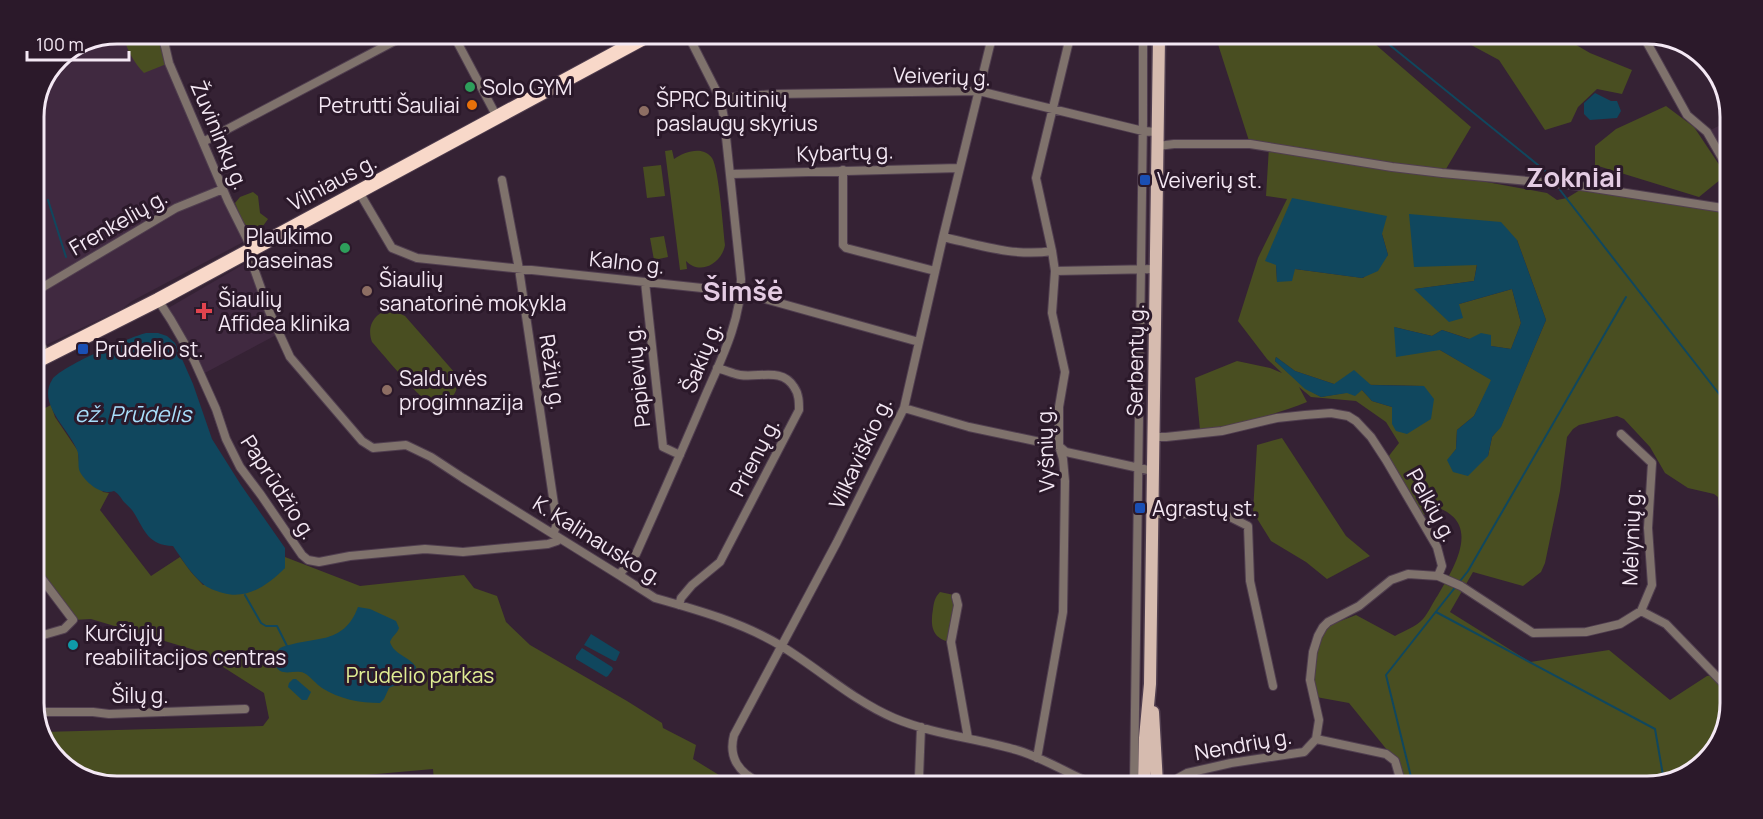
<svg xmlns="http://www.w3.org/2000/svg" width="1763" height="819" viewBox="0 0 1763 819" font-family="Manrope,sans-serif">
<style>
.built{fill:#402940}
.green{fill:#494e21;fill-rule:evenodd}
.water{fill:#10475e}
.lines{fill:none;stroke-linecap:round;stroke-linejoin:round}
.stream{stroke:#10475e;stroke-width:2}
.street-casing{stroke:#503e4f;stroke-width:10}
.primary-casing{stroke:#503e4f;stroke-width:15}
.highway-casing{stroke:#503e4f;stroke-width:16}
.street{stroke:#7f726c;stroke-width:8}
.primary{stroke:#d6bbaf;stroke-width:12}
.highway{stroke:#f8d8c9;stroke-width:14}
.leisure-dot{fill:#2e9e5b;stroke:#2b192a;stroke-width:2}
.food-dot{fill:#e8710a;stroke:#2b192a;stroke-width:2}
.education-dot{fill:#8d6e63;stroke:#2b192a;stroke-width:2}
.transit-dot{fill:#1a4fb4;stroke:#2b192a;stroke-width:2}
.health-dot{fill:#e0444e;stroke:#2b192a;stroke-width:2}
.culture-dot{fill:#0f9aa8;stroke:#2b192a;stroke-width:2}
.labels{text-anchor:middle;dominant-baseline:central;stroke-width:6;stroke-linejoin:round;paint-order:stroke}
.street-label{font-size:21px;fill:#f4e8f4;stroke:#2b192a}
.poi-label{font-size:21px;fill:#f4e8f4;stroke:#2b192a;text-anchor:start}
.park-label{font-size:21px;fill:#e0ed93;stroke:#2b192a}
.water-label{font-size:22px;font-style:italic;fill:#a8defb;stroke:#2b192a}
.district-label{font-size:27px;font-weight:bold;fill:#e4cce3;stroke:#2b192a}
.rim{fill:none;stroke:#f4e8f4;stroke-width:3}
</style>
<rect width="100%" height="100%" fill="#352234"/>
<path class="built" d="M117,33H162L164,44L247,240L132,301L122,309L33,351V112L58,57Z
M1730,120L1729,170L1707,132Z
M251,260L278,334L201,375L165,310Z"/>
<path class="green" d="M123,33H162L169,63L144,73C134,63 125,47 123,33Z
M1216,38H1368L1471,127L1443,174L1547,193L1557,200L1567,198L1580,190L1729,210L1727,363L1722,396L1727,402L1725,587L1718,497L1714,494L1688,488L1665,473L1650,447L1624,419L1617,416L1579,425L1573,429L1567,437L1560,491L1545,563L1541,572L1523,586L1473,572L1450,612L1530,662L1609,650L1670,700L1707,676L1724,673L1723,735L1693,772L1647,786L1402,785L1396,761L1349,703L1316,697L1312,676L1319,640L1325,630L1330,625L1356,615L1395,636C1404,631 1417,626 1423,619C1429,612 1433,602 1438,595C1450,574 1476,535 1451,515C1439,505 1435,509 1422,516L1388,457L1399,443L1386,422L1356,401L1311,397L1299,387L1307,402C1274,415 1235,426 1200,430L1195,378L1237,361L1270,368L1282,373L1267,359L1238,321L1258,258L1287,199L1266,196L1269,147L1250,144ZM1382,234L1388,255L1363,278L1295,269L1277,281L1276,265ZM1517,240L1546,320L1501,426L1492,437L1488,456L1448,460L1456,449L1457,430L1474,416L1492,380L1440,350L1394,327L1432,336L1442,330L1491,346L1511,349L1521,323L1512,289L1459,304L1415,289L1474,281L1477,264ZM1276,357L1295,371L1334,384L1424,386L1392,424V407L1372,401L1362,390L1321,397L1305,388L1275,361Z
M1460,39H1566L1590,53L1632,70L1622,94L1597,89L1578,107L1571,122L1545,130L1499,60Z
M1666,106L1694,127L1726,175L1699,197L1595,165V146L1616,129Z
M672,150L674,159C684,152 703,145 712,158C719,169 723,228 725,245C722,263 700,276 686,261L687,269L680,270L665,151Z
M661,165L665,196L647,198L643,167Z
M253,192L258,196L260,213L268,219L263,226L251,228L243,223L235,203L240,197Z
M664,236L668,257L654,260L650,238Z
M392,310L405,316L455,373C464,389 448,409 430,403C421,400 381,352 372,342C366,326 375,311 392,310Z
M51,405L55,417L78,451L79,463L103,492L109,493L100,510L151,576L180,557L191,572L203,585L285,568V557L360,586L464,575L474,588L497,596L506,622L530,645L627,701L662,723L663,728L696,745L693,759L719,775L716,782L434,781L433,769L343,777V781L84,779L50,753L42,732L263,726L269,718L264,693L198,651L91,619L73,620L33,567V414Z
M1282,438L1346,536L1370,556L1327,579L1306,562L1271,541L1253,512L1257,445Z
M940,592L954,595L956,597L951,642C932,639 930,626 933,609C934,602 935,597 940,592Z"/>
<path class="water" d="M1595,93L1611,101H1617L1621,111L1617,118L1590,120L1584,114V103Z
M1292,198L1387,216L1382,234L1388,255L1378,271L1362,278L1295,269L1292,281L1277,282L1276,265L1265,261Z
M1409,214L1501,222L1517,240L1546,320L1501,427L1492,437L1488,456L1468,476L1453,472L1447,460L1456,449L1457,430L1474,416L1491,380L1440,350L1396,357L1394,327L1432,336L1442,330L1469,339L1481,333L1491,335V346L1511,349L1521,323L1512,289L1459,304L1463,318L1449,322L1414,289L1474,281L1477,265L1414,267Z
M146,333H158L167,336L175,343L193,384L212,439L241,485L285,548V568C268,585 247,600 223,593C216,591 207,588 202,583C190,573 182,559 173,546C148,545 145,531 134,513C131,508 127,505 124,502C120,497 119,494 114,491C102,496 86,483 80,472C77,466 80,457 77,450C69,429 37,404 52,380C59,367 130,337 146,333Z
M1276,357L1295,371L1334,384L1354,370L1371,385L1424,386L1434,399L1431,419L1407,434L1396,431L1392,424V407L1372,401L1362,390L1355,396L1347,393L1321,397L1305,389L1275,361Z
M358,607L370,609L396,621L399,628C397,634 392,636 390,642C394,655 409,656 416,667C412,688 403,681 389,688L384,699L380,703C360,703 339,699 322,688C316,684 310,676 304,673C294,669 281,678 275,665C273,658 275,653 280,648C313,635 343,647 358,607Z
M591,634L620,652L616,661H614L584,645Z
M582,648L612,667L613,669L608,676L606,677L576,659V656Z
M293,679H296L311,692L307,700H302L288,687L289,683Z"/>
<g class="lines">
<path class="stream" d="M1381,38L1543,169L1550,176
M33,150L43,185
M1560,190L1727,404
M48,200L66,257
M1726,522L1722,479L1726,468
M245,595L261,623L266,626H277L287,646
M1436,612L1655,729L1664,781
M1413,785L1386,675L1468,571L1626,297"/>
<defs>
<path id="street" d="M162,33L169,63L228,201L252,249L251,260L269,311L290,357L362,441L373,448L406,445L431,457L463,478L619,575L655,598C698,610 744,623 783,647C820,670 854,701 894,718C932,734 974,738 1013,749C1041,756 1066,773 1093,784
M453,34L497,117
M1645,39L1687,115L1707,132L1729,170
M720,98L775,94L979,91L1143,131L1158,132
M203,142L408,34
M1158,146L1174,144H1250L1392,167L1442,173L1581,186L1729,209
M843,170V245L846,248L935,271
M731,174L959,168
M502,180L519,269L554,504L557,524L553,534
M359,192L392,248L417,258L740,292L919,342
M943,237C979,245 1014,257 1052,251
M1055,271L1156,269
M645,282L663,447L680,455
M33,288L43,287L176,208L223,189
M158,300L171,320L194,360L216,409L226,439L240,467L261,495L302,555L308,560L319,562L350,556L425,549L463,552L548,544L557,541L559,538
M33,331L47,356
M904,408L969,427L1059,446L1066,452L1153,471
M1154,437H1166L1222,431L1277,418L1305,415L1331,413L1348,416L1356,421L1371,437L1386,460L1437,547L1442,566L1438,576L1408,574L1391,580L1359,606L1328,622L1323,627L1318,636L1313,652L1310,680L1319,720L1316,739L1386,754L1395,761L1402,785
M1153,514H1194L1218,511L1248,526L1250,581L1273,686
M33,567L73,620L64,629L33,638
M619,575L636,554C658,505 680,455 701,406C718,365 741,324 741,279L724,118L720,98L688,35
M1438,576L1461,586L1533,633L1586,632L1620,624L1641,611L1652,585L1648,528L1652,463L1621,434
M956,597L958,605L951,642L968,738
M679,605L681,598L692,585L720,562L799,410C799,402 799,394 794,387C782,367 759,378 740,375C733,374 725,370 717,368
M1641,611L1666,624L1724,684
M35,712H93L109,714L245,709
M1037,758L1063,612L1065,481L1063,459L1059,446V407L1065,372L1052,313L1055,271L1052,251L1036,178L1070,37
M759,782C739,773 728,757 734,735L837,542L904,408L943,237L992,37
M916,783L919,777L921,727
M1134,784L1143,119V37
M1175,784L1178,778L1187,773L1231,763L1304,752L1316,739"/>
<path id="primary" d="M1153,712L1157,784
M1144,784L1145,738L1150,684L1159,37"/>
<path id="highway" d="M33,363L158,300L649,35"/>
</defs>
<use href="#street" class="street-casing"/>
<use href="#primary" class="primary-casing"/>
<use href="#highway" class="highway-casing"/>
<use href="#street" class="street"/>
<use href="#primary" class="primary"/>
<use href="#highway" class="highway"/>
</g>
<g class="leisure-dot">
<circle cx="470" cy="87" r="6"/>
<circle cx="345" cy="248" r="6"/>
</g>
<circle class="food-dot" cx="472" cy="105" r="6"/>
<g class="education-dot">
<circle cx="644" cy="111" r="6"/>
<circle cx="367" cy="291" r="6"/>
<circle cx="387" cy="390" r="6"/>
</g>
<g class="transit-dot">
<rect x="1139" y="174" width="12" height="12" rx="3"/>
<rect x="77" y="343" width="12" height="12" rx="3"/>
<rect x="1134" y="502" width="12" height="12" rx="3"/>
</g>
<path class="health-dot" d="M201 302h6v6h6v6h-6v6h-6v-6h-6v-6h6z"/>
<circle class="culture-dot" cx="73" cy="645" r="6"/>
<g class="labels">
<g class="street-label">
<text transform="translate(942 76) rotate(2)">Veiverių g.</text>
<text transform="translate(220 135) rotate(67)">Žuvininkų g.</text>
<text transform="translate(845 152) rotate(-2)">Kybartų g.</text>
<text transform="translate(332 182) rotate(-28)">Vilniaus g.</text>
<text transform="translate(118 222) rotate(-30)">Frenkelių g.</text>
<text transform="translate(627 262) rotate(6)">Kalno g.</text>
<text transform="translate(701 357) rotate(-68)">Šakių g.</text>
<text transform="translate(1135 360) rotate(-89)">Serbentų g.</text>
<text transform="translate(553 372) rotate(81)">Rėžių g.</text>
<text transform="translate(637 376) rotate(-96)">Papievių g.</text>
<text transform="translate(1045 449) rotate(-92)">Vyšnių g.</text>
<text transform="translate(860 453) rotate(-65)">Vilkaviškio g.</text>
<text transform="translate(754 457) rotate(-63)">Prienų g.</text>
<text transform="translate(279 487) rotate(57)">Paprūdžio g.</text>
<text transform="translate(1432 505) rotate(61)">Pelkių g.</text>
<text transform="translate(1631 537) rotate(-88)">Mėlynių g.</text>
<text transform="translate(598 540) rotate(32)">K. Kalinausko g.</text>
<text x="140" y="695">Šilų g.</text>
<text transform="translate(1243 744) rotate(-10)">Nendrių g.</text>
</g>
<g class="poi-label">
<text x="482" y="87">Solo GYM</text>
<text x="656" y="99">ŠPRC Buitinių<tspan x="656" dy="24">paslaugų skyrius</tspan></text>
<text x="460" y="105" text-anchor="end">Petrutti Šauliai</text>
<text x="1157" y="180">Veiverių st.</text>
<text x="333" y="236" text-anchor="end">Plaukimo<tspan x="333" dy="24">baseinas</tspan></text>
<text x="379" y="279">Šiaulių<tspan x="379" dy="24">sanatorinė mokykla</tspan></text>
<text x="218" y="299">Šiaulių<tspan x="218" dy="24">Affidea klinika</tspan></text>
<text x="95" y="349">Prūdelio st.</text>
<text x="399" y="378">Salduvės<tspan x="399" dy="24">progimnazija</tspan></text>
<text x="1152" y="508">Agrastų st.</text>
<text x="85" y="633">Kurčiųjų<tspan x="85" dy="24">reabilitacijos centras</tspan></text>
</g>
<g class="park-label">
<text x="420" y="675">Prūdelio parkas</text>
</g>
<g class="water-label">
<text x="133" y="414">ež. Prūdelis</text>
</g>
<g class="district-label">
<text x="1574" y="176">Zokniai</text>
<text x="743" y="290">Šimšė</text>
</g>
</g>
<path d="M0 0H1763V819H0ZM117 44H1647A73 73 0 0 1 1720 117V703A73 73 0 0 1 1647 776H117A73 73 0 0 1 44 703V117A73 73 0 0 1 117 44Z" fill="#2b192a" fill-rule="evenodd"/>
<path class="rim" d="M117 44H1647A73 73 0 0 1 1720 117V703A73 73 0 0 1 1647 776H117A73 73 0 0 1 44 703V117A73 73 0 0 1 117 44Z"/>
<path d="M27 51v9h102v-9" fill="none" stroke="#f4e8f4" stroke-width="3"/>
<text x="36" y="51" font-size="18" fill="#f4e8f4" stroke="#2b192a" stroke-width="4.5" paint-order="stroke">100 m</text>
</svg>
